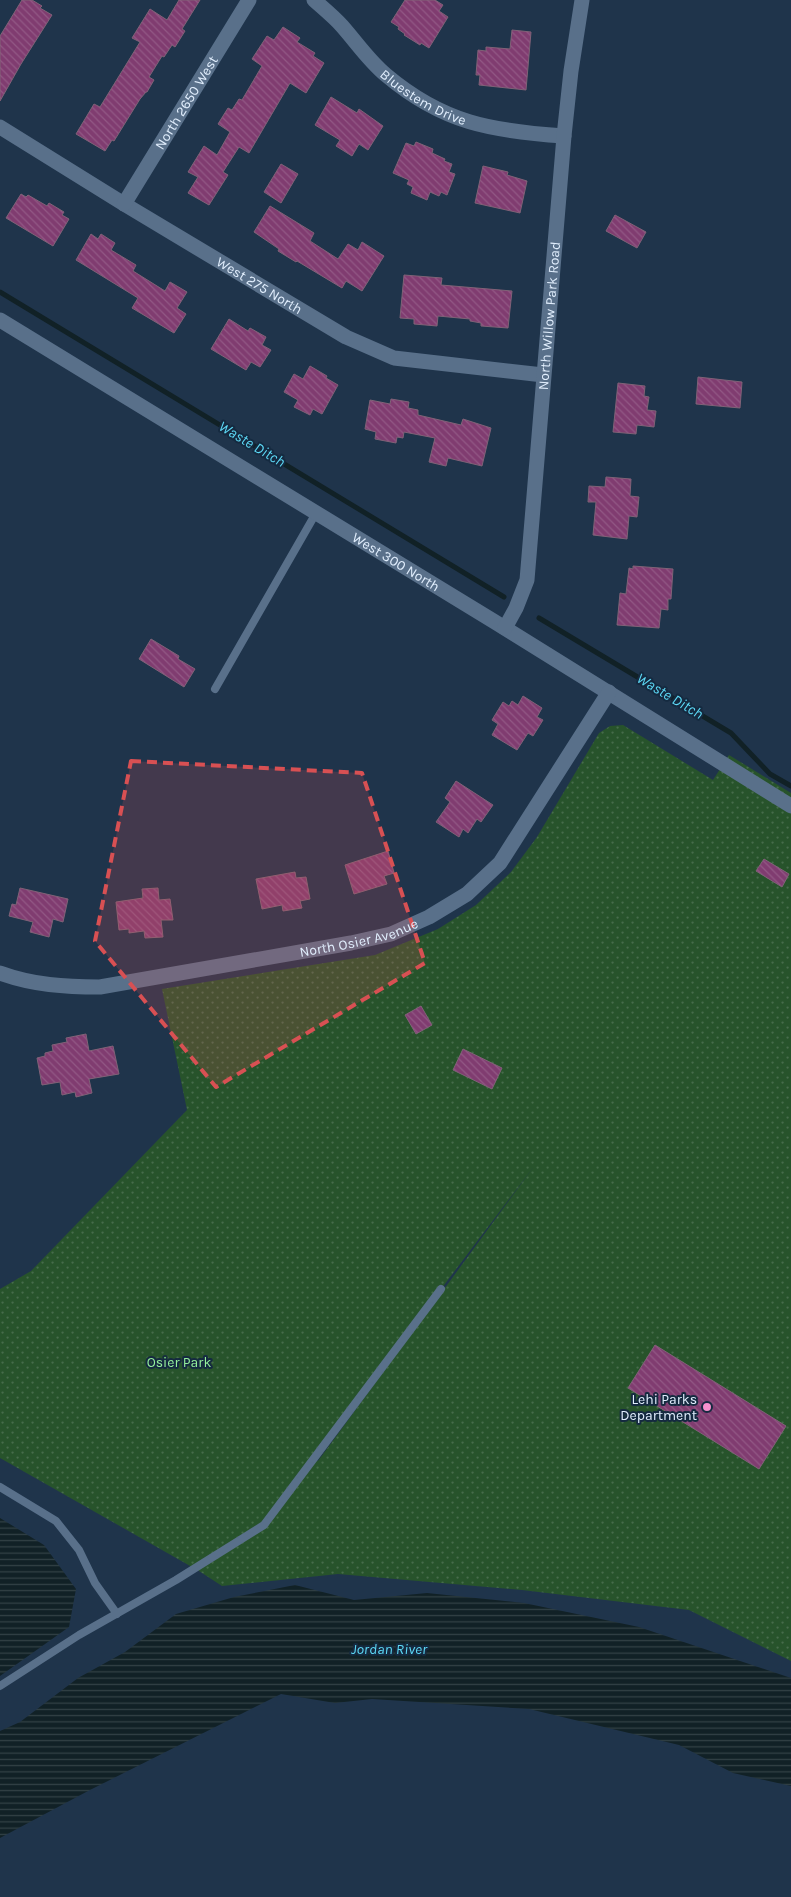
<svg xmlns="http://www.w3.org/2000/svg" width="791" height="1897" font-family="Karla,sans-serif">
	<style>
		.grass { fill: url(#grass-dots); fill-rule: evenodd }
		.water { fill: url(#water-rules) }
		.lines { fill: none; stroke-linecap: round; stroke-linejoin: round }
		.stream { stroke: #112126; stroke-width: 5 }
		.building { fill: url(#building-back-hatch); stroke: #806277 }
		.lane { stroke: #59708a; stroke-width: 8 }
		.street { stroke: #59708a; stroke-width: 15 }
		.marked { fill: #d85053; fill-opacity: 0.2; stroke: #d85053; stroke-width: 4; stroke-dasharray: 10 6; stroke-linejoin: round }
		.poi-dot { fill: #f790cd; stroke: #152a40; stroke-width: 2 }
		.labels { text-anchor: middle; stroke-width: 4; stroke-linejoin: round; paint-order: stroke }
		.street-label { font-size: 14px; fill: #e1eefd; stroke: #152a40 }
		.park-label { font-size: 14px; fill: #95f09b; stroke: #152a40 }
		.poi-label { font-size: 14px; fill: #e1eefd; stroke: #152a40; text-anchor: end }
		.water-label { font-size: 15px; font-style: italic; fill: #5dd9f6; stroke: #152a40 }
	</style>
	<defs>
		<pattern id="grass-dots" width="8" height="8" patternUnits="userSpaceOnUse" patternTransform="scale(1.25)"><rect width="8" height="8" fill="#27532b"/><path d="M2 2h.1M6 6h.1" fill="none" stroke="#466c4b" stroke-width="1.8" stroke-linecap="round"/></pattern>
		<pattern id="water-rules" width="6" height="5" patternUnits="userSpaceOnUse" patternTransform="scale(1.25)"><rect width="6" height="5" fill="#112126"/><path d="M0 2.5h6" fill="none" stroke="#334246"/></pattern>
		<pattern id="building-back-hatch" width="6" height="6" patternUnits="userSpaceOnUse" patternTransform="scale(1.25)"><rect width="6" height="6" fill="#803c70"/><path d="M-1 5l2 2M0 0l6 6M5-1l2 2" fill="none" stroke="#925885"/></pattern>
	</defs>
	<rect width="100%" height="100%" fill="#1f344b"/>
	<path class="grass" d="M623,725l90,55 16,-25 62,38v868l-102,-51 -167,-20 -184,-16 -116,12 -23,-15 -199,-113v-169l31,-18 156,-161 -25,-121 213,-34 63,-26 38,-24 35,-33 26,-35 62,-104 11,-7zM535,1165l-217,296h-1l118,-164z"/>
	<path class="water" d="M0,1518l44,27 32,44 -7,38 -69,49z
		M295,1585l59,15 73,-7 97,10 115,24 152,51v108l-58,-13 -54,-28 -150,-36 -157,-10 -37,4 -54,-9 -193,97 -88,47v-107l20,-9 58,-44 47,-26 51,-38 58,-17z"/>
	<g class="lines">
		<path class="stream" d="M0,292l504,305
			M539,618l192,115 39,41 21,12"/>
	</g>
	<path class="building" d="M22,0h10l10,6 -2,2 12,7 -31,49 -21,37v-65z
		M179,0h21l-18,29 3,2 -10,16 -3,-2 -8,12 -2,-1 -13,21 5,3 -7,12h-1l-6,7 -26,42 -2,-1 -7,11 -29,-17 18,-30 6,3 40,-65 -8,-4 18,-29 17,11z
		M405,0h30l8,5 -4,6 9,6 -19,31 -8,-5 -1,2 -16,-10 1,-1 -7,-5 1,-2 -8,-5z
		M283,27l17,11 -3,4 18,11 -2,3 11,7 -18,30 -16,-10 -41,70 -10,-6 -16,25 5,3 -19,30 -21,-12 10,-16 -10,-5 16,-26 13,9 13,-23 -12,-8 10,-16 4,2 7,-11 3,1 20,-34 -10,-7 15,-23 7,4z
		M512,30l19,2 -5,58 -47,-5 1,-10h-4l2,-25 8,1v-4l24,2z
		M331,97l26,16 2,-4 24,17 -15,24 -9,-6 -7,12 -16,-10 4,-6 -25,-15z
		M416,142l17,7 -1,4 13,6 -1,2 8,3 -3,8 6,2 -8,21 -6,-3 -2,4 -9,-4 -3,8 -16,-7 2,-6 -6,-3 2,-4 -16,-7 13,-30 8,3z
		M281,164l17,10 -17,29 -17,-11z
		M483,166l25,6 -1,3 20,6 -7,32 -45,-10z
		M21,194l5,3 2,-2 19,11 2,-3 15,9 -2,3 7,4 -16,27 -47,-28z
		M270,206l44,27 -4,8 28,18 10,-15 10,6 4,-8 22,14 -22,35 -16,-10 -4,7 -45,-27 -1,1 -18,-11 1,-2 -25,-17z
		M615,215l31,17 -9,16 -31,-17z
		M91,234l7,5 3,-5 14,9 -4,7 25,15 -3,6 32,20 5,-9 17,10 -10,16 9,6 -12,19 -42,-25 6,-10 -62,-38z
		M404,275l38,3 -1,7 71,6 -4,37 -27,-2v-3l-11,-2v-2l-32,-3 -1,10 -23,-2v-5l-14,-1z
		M229,319l19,12 2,-3 16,9 -4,8 9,5 -11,17 -9,-5 -5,8 -35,-21z
		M310,366l17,10 -1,2 12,7 -16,29 -9,-5 -3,6 -16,-8 4,-7 -14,-8 10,-18 9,5z
		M698,377l44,5 -2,26 -44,-4z
		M618,383l27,3 -1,10 5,1 -2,13 9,1 -2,16 -17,-2 -1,9 -23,-2z
		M391,399l18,3 -1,6 10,2v5l43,10 2,-6 28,9 -9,38 -34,-8 -2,8 -17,-4 6,-24 -31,-6 -1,6 -6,-1 -1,6 -21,-4 1,-7 -11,-3 5,-29 20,4z
		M606,477l25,2 -1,17 9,1 -2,20 -8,-1 -2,23 -34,-4 3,-33h-8l1,-16 16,1z
		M633,566l40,3 -2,30h-3v11l-7,-1 -2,19 -42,-3 3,-32 6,1 3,-26 4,1z
		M151,639l28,17 -1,3 17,10 -11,18 -45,-28z
		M523,696l19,12 -5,9 6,3 -10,16 -5,-3 -11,17 -25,-15 6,-11 -6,-4 11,-18 6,4 3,-5 6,4z
		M456,781l37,24 -12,17 -4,-3 -9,14 -5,-4 -4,8 -23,-15 14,-20 -5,-4z
		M388,851l6,22 -10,3 3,8 -33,10 -9,-29z
		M764,859l25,15 -7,13 -26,-16z
		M295,872l1,6 10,-1 4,22 -10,2 2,7 -19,3 -1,-6 -20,4 -6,-30z
		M20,888l48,11 -5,23 -10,-3 -4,18 -19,-5 3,-10 -24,-6 3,-12 4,1z
		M158,888l1,12 11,-1 3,21h-12l2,17 -18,1 -1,-7 -15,2v-4l-10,1 -3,-28 27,-4 -1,-9z
		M421,1006l11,19 -16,9 -11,-19z
		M86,1034l3,17 24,-5 6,28 -30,5 3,14 -16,4 -1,-5 -13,3 -2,-13 -18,3 -5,-27 8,-2v-3l8,-2 -1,-6 15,-3 -1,-4z
		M463,1049l39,19 -10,21 -39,-19z
		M655,1345l131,81 -27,43 -131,-81z"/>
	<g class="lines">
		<path class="lane" d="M215,689l101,-176
			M0,1487l56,34 23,29 16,33 22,31
			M0,1686l79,-51 97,-55 88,-55 177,-236"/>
		<g class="street">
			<path id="s1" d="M314,0c9,8 20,17 28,26 15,17 27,35 44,49 57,48 105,56 178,61"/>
			<path id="s2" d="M0,127l124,77 222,133 48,21 149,17"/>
			<path id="s3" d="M124,204l125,-204"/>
			<path id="s4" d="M0,320l495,302 296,184"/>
			<path id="s5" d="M505,628l11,-20 11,-28 37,-444 7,-65 11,-71"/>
			<path id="s6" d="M0,973c33,12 65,14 100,14l251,-44 40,-9 38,-17 38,-23 33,-31 109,-171"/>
		</g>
	</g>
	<path class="marked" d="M131,761l231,12 63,190 -209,124 -121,-146z"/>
	<circle class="poi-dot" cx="707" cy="1407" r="5"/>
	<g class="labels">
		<g class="street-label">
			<text dy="5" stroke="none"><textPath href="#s1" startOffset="148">Bluestem Drive</textPath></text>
			<text dy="5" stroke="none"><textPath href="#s3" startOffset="119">North 2650 West</textPath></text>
			<text dy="5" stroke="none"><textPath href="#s2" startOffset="304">West 275 North</textPath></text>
			<text dy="5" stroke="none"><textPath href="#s5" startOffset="318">North Willow Park Road</textPath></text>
			<text dy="5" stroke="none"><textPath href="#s4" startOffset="464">West 300 North</textPath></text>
			<text dy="5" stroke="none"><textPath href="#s6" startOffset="365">North Osier Avenue</textPath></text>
		</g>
		<g class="park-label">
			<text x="179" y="1367">Osier Park</text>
		</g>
		<g class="poi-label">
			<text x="697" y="1404">Lehi Parks<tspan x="697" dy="16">Department</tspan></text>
		</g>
		<g class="water-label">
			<text transform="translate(252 444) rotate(31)" y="5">Waste Ditch</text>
			<text transform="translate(670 696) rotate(31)" y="5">Waste Ditch</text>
			<text x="389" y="1654">Jordan River</text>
		</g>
	</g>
</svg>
